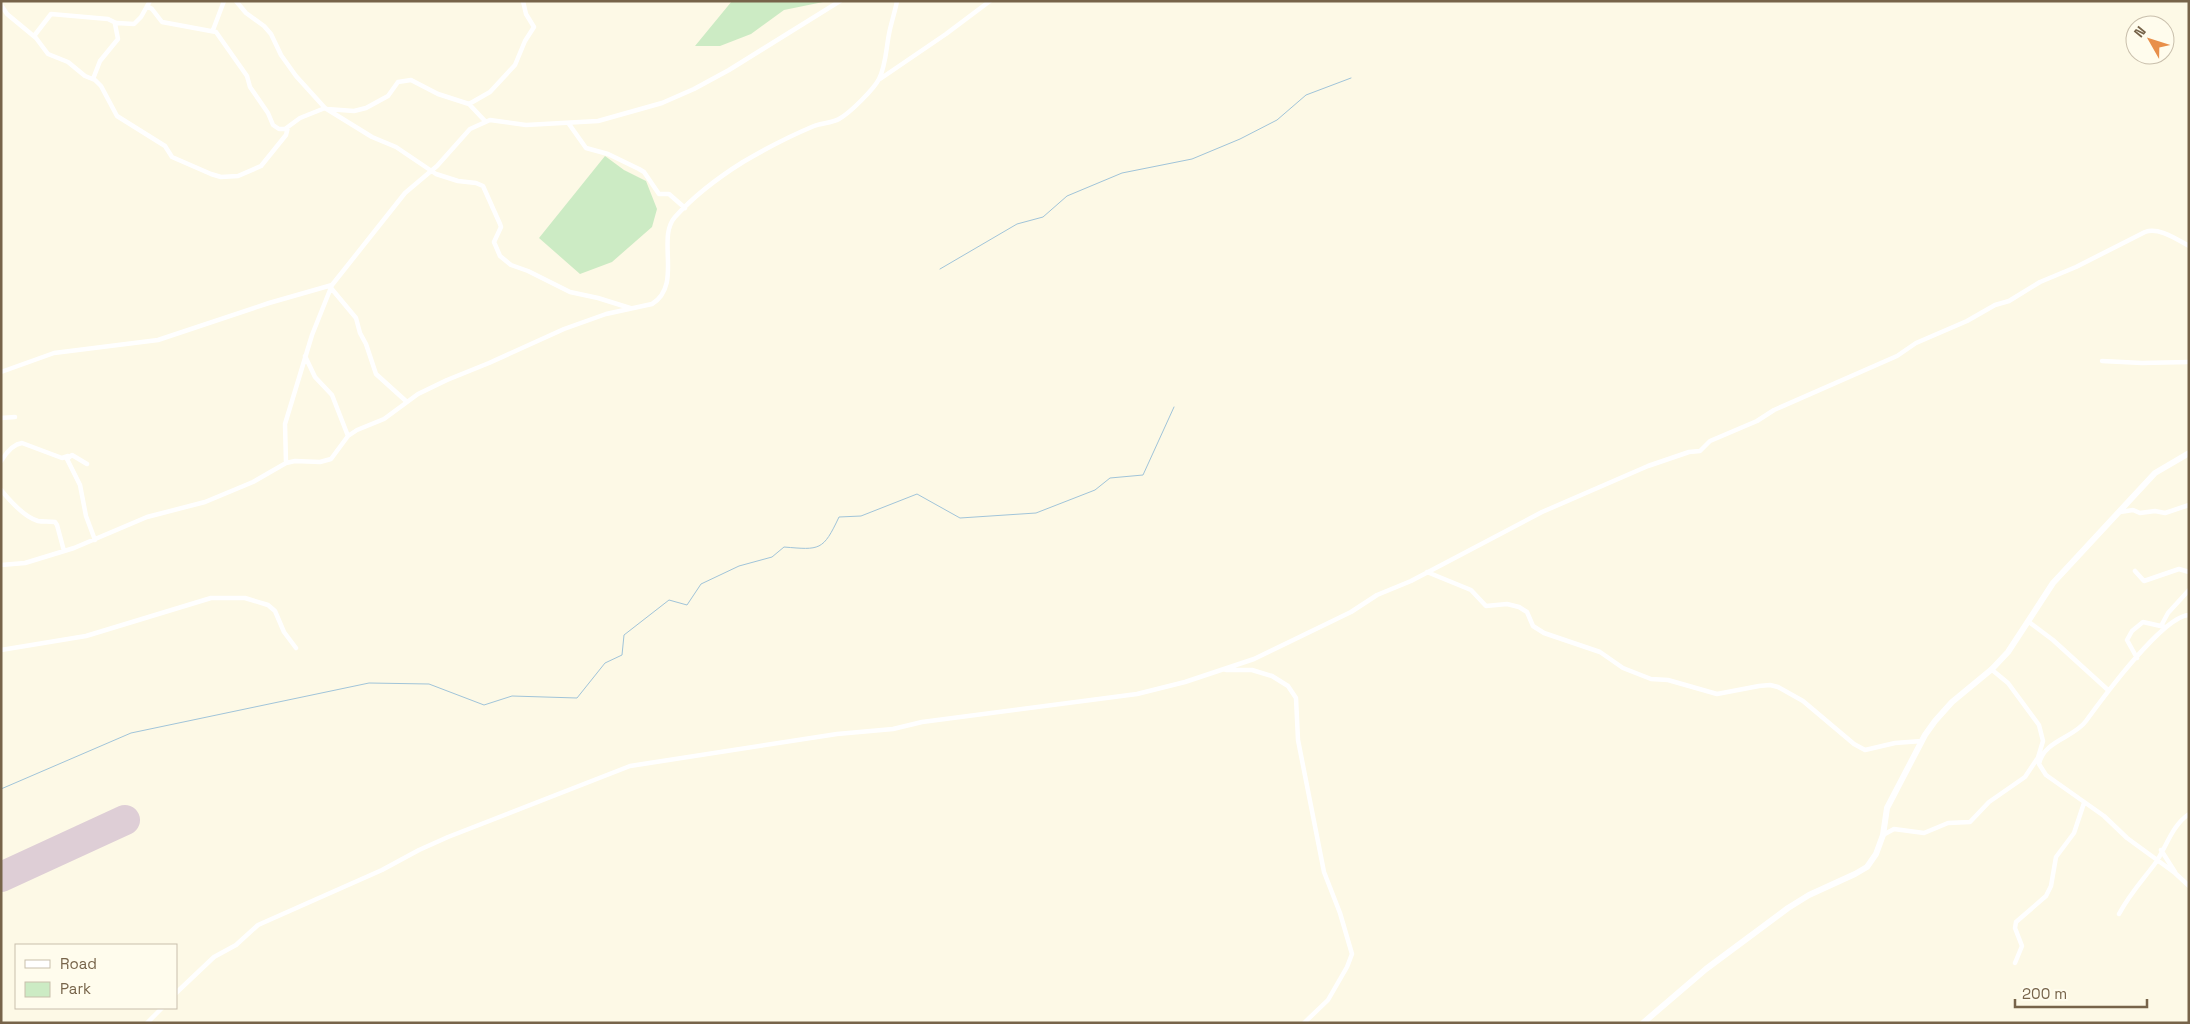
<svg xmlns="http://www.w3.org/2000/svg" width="2190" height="1024" font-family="'Space Grotesk',sans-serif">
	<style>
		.green { fill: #ccebc4 }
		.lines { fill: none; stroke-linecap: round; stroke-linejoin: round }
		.stream { stroke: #a0c4d9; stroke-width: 1 }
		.runway { stroke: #deced6; stroke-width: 30 }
		.street { stroke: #fff; stroke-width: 4.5 }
		.secondary { stroke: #fff; stroke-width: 6 }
	</style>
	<rect width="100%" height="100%" fill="#fdf9e6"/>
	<path class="green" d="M732,1h96l-44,9 -33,24 -31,12h-25z
		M605,156l19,14 22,11 11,28 -5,18 -40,35 -32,12 -41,-36z"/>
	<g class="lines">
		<path class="stream" d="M940,269l77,-45 26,-7 24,-21 55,-23 70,-14 48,-20 37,-19 29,-25 45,-17
			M1,789l130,-56 238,-50 60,1 55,21 28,-9 65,2 28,-35 17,-8 2,-20 45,-35 18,5 14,-21 38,-18 33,-9 12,-10c36,3 39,4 55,-30l22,-1 56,-22 43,24 76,-5 59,-23 15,-12 33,-3 31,-68"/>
		<path class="runway" d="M1,877l124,-57"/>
		<path class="street" d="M236,1l10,12 18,13 7,8 10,21 15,21 29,32 47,29 24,10 40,27 22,7 18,2 7,3 17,38 1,3 -7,15 6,14 11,9 17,6 42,21 28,6 32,10
			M1,5l6,9 29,24 12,16 20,8 17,14 10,4 6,6 16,30 48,30 7,11 39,17 10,3 17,-1 23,-10 25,-31 2,-8
			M147,6l5,3 10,13 54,10 31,44 3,11 18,26 5,12 6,4h6l15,-11 25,-10
			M213,30l11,-29
			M34,36l17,-22 57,5 8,4
			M93,79l7,-18 18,-22 -3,-15 2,-1 17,1 7,-7 9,-16
			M880,79l66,-45 44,-33
			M469,104l21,-12 25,-27 10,-24 9,-14 -8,-13 -3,-13
			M327,109l27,2 12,-3 22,-12 10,-14 13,-2 27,14 31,10 16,17
			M569,124l17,24 22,6 31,15 5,3 15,22h10l16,14
			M331,288l25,30 4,15 6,11 10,30 31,28
			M305,356l10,21 17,18 16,41
			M2102,361l40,2 47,-1
			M1,372l53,-19 104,-13 111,-37 63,-18
			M1,418l14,-1
			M1,461c5,-8 12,-17 21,-18l40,15 6,-2
			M286,463l-1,-39 27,-89 20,-50 73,-92 32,-27 33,-37 20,-9 36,5 72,-4 64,-18 32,-14 35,-19 111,-69
			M87,464l-15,-9 -5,4 13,26 6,31 9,24
			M1,490c9,11 23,27 37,31 5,1 11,0 17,1l2,3 7,26
			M2120,512l13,-2 7,3 15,-2 10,2 24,-8
			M1,565l24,-2 49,-15 73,-31 58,-15 48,-20 33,-19 9,-2 25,1 11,-3 17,-23 9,-6 27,-11 34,-25 29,-14 42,-17 75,-34 42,-15 46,-10c31,-19 4,-66 23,-87 19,-21 44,-40 68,-55 22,-13 47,-26 71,-36 8,-3 18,-3 25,-7 11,-6 35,-30 40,-40 7,-14 7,-30 10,-45 2,-11 6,-22 8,-33
			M2135,571l9,10 35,-12 10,3
			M1427,572l44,18 15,16 21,-2 12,3 8,5 6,14 11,7 56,19 23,16 28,11 17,1 49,14 42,-8 11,-1 8,2 25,14 51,43 11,6 30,-7 27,-2
			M2189,615c-26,1 -87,84 -103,106 -12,17 -42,19 -47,43l7,11 58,41 23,22 48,35 14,13
			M2029,622l24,18 55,50
			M2161,626l7,-13 21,-23
			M1,650l85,-14 125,-38h34l23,7 7,6 9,21 12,16
			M2137,658l-10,-18 5,-9 11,-9 22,5
			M1991,669l17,14 31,42 4,16 -6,20
			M1226,670h26l20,6 16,10 8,12 2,42 26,132 16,41 12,41 -5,13 -19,33 -24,23
			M1883,835l11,-6 30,4 24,-10 22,-1 19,-20 36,-25 12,-18
			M2161,850l14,22
			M2119,914c10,-19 22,-32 35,-49 12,-16 17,-39 35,-51
			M2015,963l7,-17 -7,-18 1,-6 30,-26 5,-10 5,-29 18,-24 10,-30
			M176,993l38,-36 22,-12 22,-20 124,-55 37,-20 29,-13 182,-71 207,-32 56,-5 29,-7 215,-28 48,-12 69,-23 97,-47 26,-17 34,-14 131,-69 106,-46 41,-14 11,-1 10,-10 47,-20 17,-11 123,-54 19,-13 51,-22 28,-16 14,-4 31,-19 36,-15 69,-35c14,-5 31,7 44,14
			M147,1023l15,-15"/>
		<path class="secondary" d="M1643,1023l63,-54 82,-61 21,-13 46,-21 12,-7 9,-13 7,-19 4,-27 38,-73 10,-14 17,-19 40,-33 16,-17 45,-69 102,-110 34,-20"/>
	</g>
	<rect width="2190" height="1024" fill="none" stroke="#77644a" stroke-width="5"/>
	<rect x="15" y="944" width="162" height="65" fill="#fffced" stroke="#c9bfac"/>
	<rect x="25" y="960" width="25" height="8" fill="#ffffff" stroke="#c9bfac"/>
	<text x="60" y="969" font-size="15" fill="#77644a">Road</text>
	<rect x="25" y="982" width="25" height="15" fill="#ccebc4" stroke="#c9bfac"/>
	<text x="60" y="994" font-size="15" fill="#77644a">Park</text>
	<g transform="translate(2150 40) rotate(309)"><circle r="24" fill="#fffced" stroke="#c9bfac"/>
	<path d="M0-4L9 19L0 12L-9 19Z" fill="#e88f4a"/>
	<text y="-8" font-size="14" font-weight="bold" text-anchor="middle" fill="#77644a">N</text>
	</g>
	<path d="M2015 999v8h132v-8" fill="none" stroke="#77644a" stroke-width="2.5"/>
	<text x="2022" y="999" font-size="15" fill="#77644a" stroke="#fffced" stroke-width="4" paint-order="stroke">200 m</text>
</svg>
